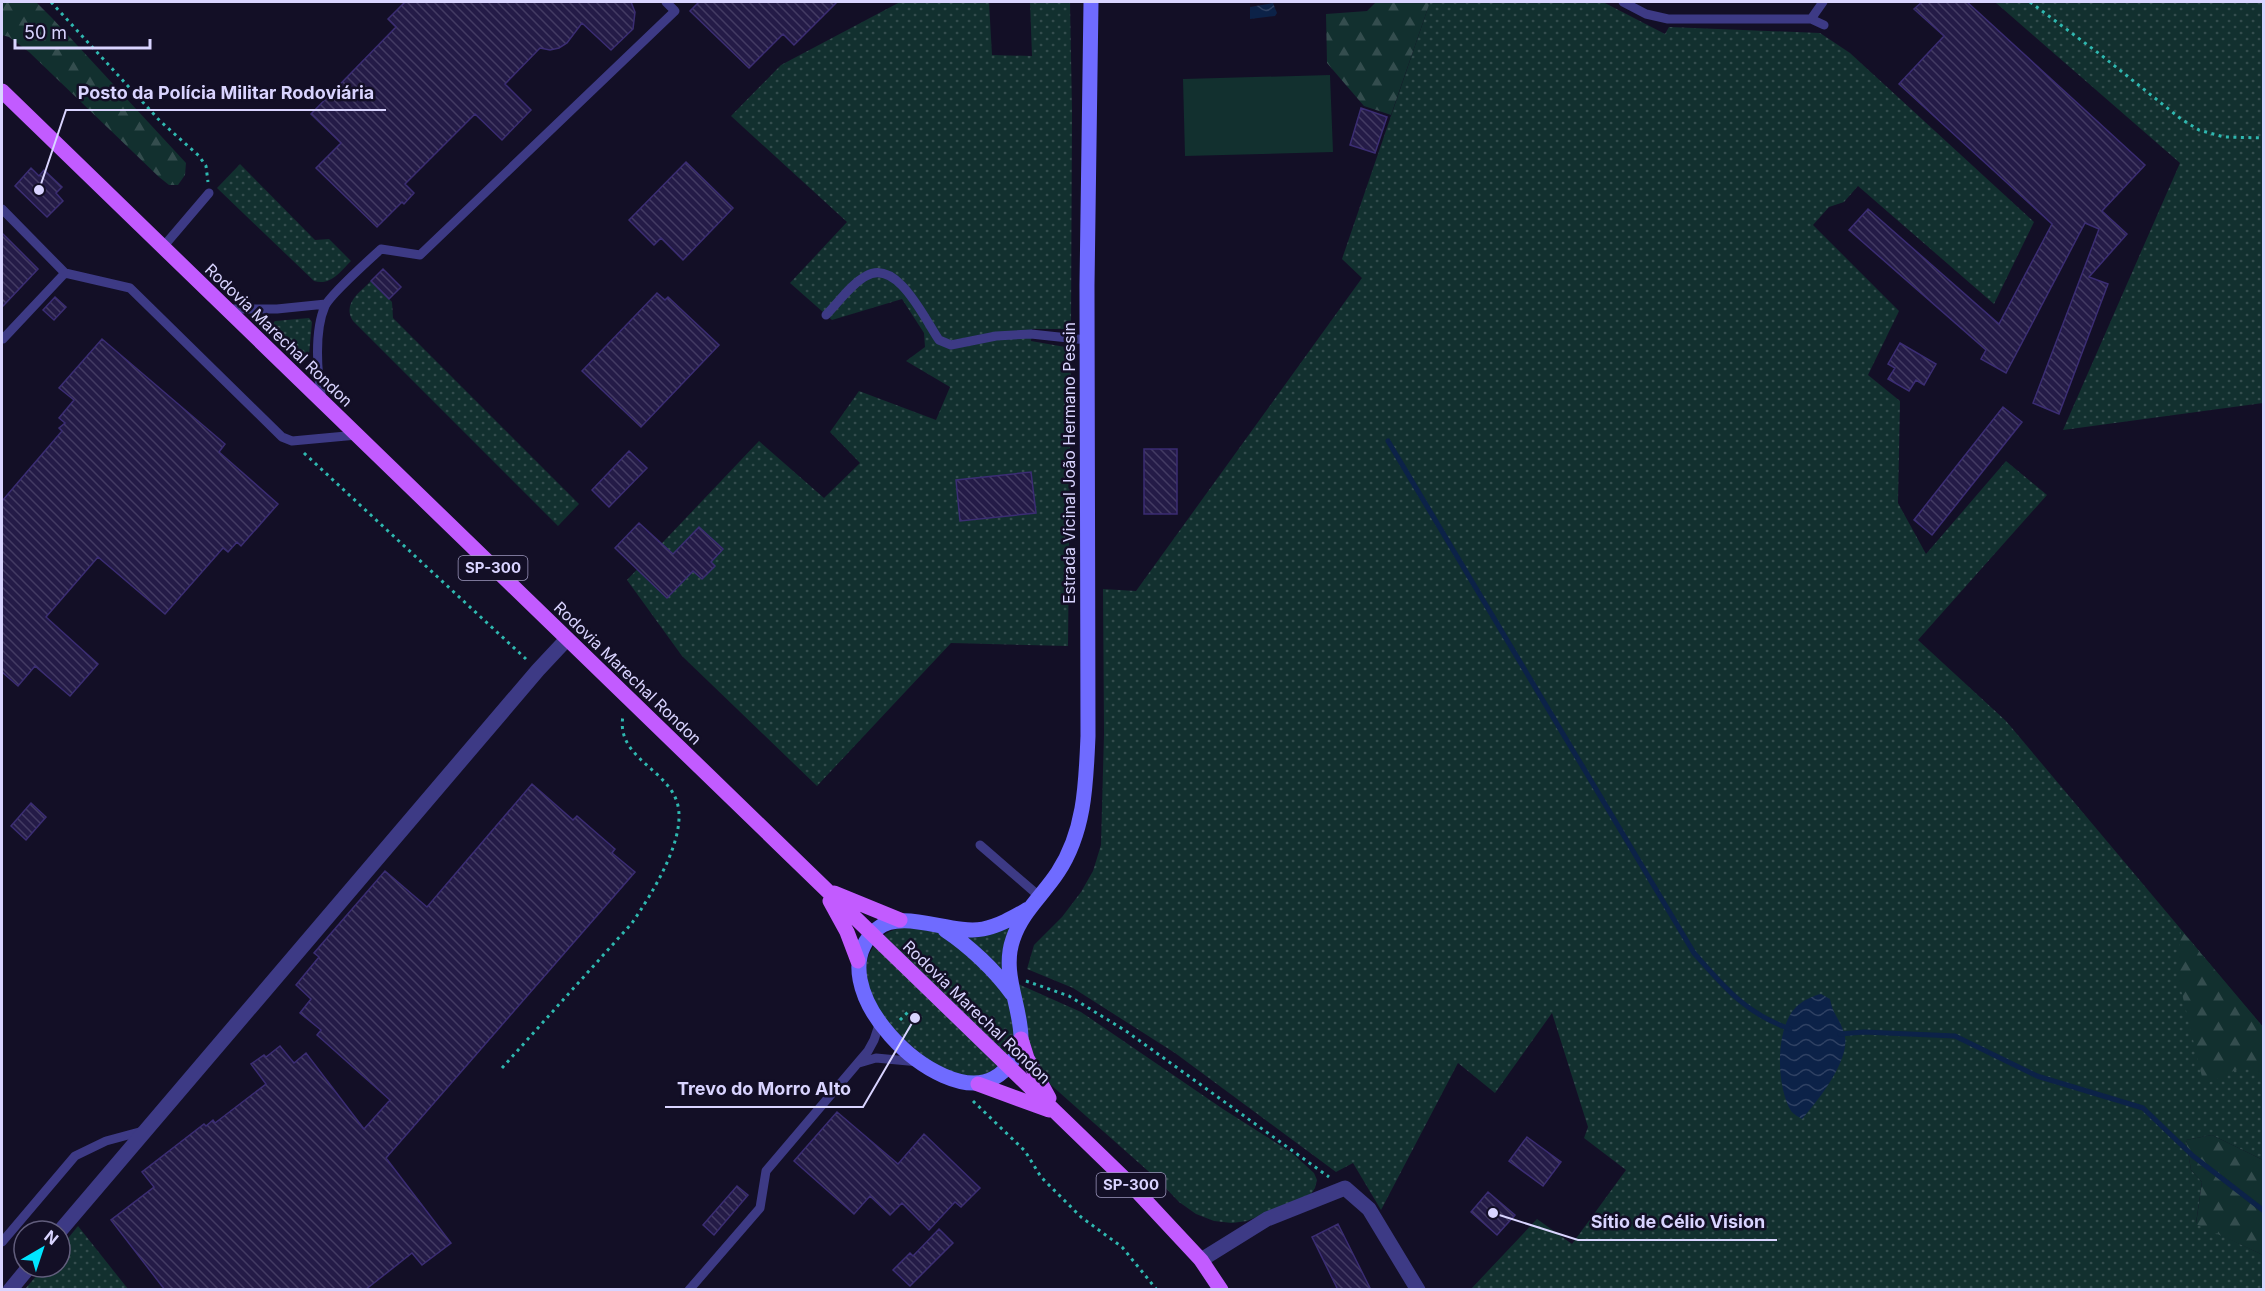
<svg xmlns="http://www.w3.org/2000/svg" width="2265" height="1291" font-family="Inter,sans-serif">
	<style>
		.grass { fill: url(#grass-dots) }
		.forest { fill: url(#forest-firs) }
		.pitch { fill: #12302f }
		.water { fill: url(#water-waves) }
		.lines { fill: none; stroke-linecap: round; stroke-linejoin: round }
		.stream { stroke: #0c2248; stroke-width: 5 }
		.building { fill: url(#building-back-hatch); stroke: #3b2d73; stroke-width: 1.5 }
		.path { stroke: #2fb8b0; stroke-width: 3; stroke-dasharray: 3 4.5; stroke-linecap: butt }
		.service { stroke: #3d3a85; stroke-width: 9 }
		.minor { stroke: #3d3a85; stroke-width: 15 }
		.secondary { stroke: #6f6bff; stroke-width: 15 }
		.primary { stroke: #c25bff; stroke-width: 15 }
		.labels { text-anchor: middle; stroke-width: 5; stroke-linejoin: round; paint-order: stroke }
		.shield { fill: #130f26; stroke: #9e99be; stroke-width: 1.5 }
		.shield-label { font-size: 15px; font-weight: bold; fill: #d9d4ff }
		.street-label { font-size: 16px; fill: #d9d4ff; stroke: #130f26 }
		.leader { fill: none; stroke: #d9d4ff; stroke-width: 2 }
		.callout-dot { fill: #d9d4ff; stroke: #130f26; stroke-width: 2 }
		.callout-label { font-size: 18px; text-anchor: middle; font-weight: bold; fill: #d9d4ff; stroke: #130f26; stroke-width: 5; stroke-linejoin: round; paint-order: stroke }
	</style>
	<defs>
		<pattern id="grass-dots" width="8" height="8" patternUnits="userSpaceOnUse" patternTransform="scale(1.5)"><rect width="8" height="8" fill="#12302f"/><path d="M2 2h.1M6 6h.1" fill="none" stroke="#344d4e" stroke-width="1.8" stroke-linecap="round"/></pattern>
		<pattern id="forest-firs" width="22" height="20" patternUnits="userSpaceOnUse" patternTransform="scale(1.5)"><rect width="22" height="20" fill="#12302f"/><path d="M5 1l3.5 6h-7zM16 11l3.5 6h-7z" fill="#344d4e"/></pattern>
		<pattern id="water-waves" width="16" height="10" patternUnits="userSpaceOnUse" patternTransform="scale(1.5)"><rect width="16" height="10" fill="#0c2248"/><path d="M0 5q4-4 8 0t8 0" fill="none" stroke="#2f4163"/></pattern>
		<pattern id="building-back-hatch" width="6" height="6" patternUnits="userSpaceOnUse" patternTransform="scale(1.5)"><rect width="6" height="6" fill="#241b47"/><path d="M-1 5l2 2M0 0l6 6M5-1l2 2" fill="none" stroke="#433b63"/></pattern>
	</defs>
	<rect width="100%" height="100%" fill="#130f26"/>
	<path class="grass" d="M900,2h89l3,53 40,1 -2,-54h40l2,109 -1,214 -5,4h-34l-1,12 40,7 -3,298 -117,-3 -134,143 -135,-130 -55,-76 132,-139 65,57 36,-35 -30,-31 29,-41 77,29 14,-33 -44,-26 19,-14 -1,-14 -22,-34 -70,21 -42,-37 57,-61 -116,-106 50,-51z
		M1430,2h173l62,32 4,-7 151,6 30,20 184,169 -40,82 -136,-118 -14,16 -15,5 -16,18 86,86 -31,64 32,26 -2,102 28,51 80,-93 41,34 -129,145 88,81 257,306v133l-51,-25 -26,5 5,30 11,12 -6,41 67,32v34h-792l66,-70 35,25 54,-74 -42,-32 4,-11 -36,-114 -57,80 -37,-30 -77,147 -28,-47 -17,9 -161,-119 -102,-65 -46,-19 7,-24 28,-28 19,-25 12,-21 8,-26 3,-111 -1,-145 33,2 226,-313 -20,-19z
		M1995,2h268v401l-200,27 117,-267z
		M240,164l75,76 14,-1 22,22c-11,11 -20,25 -37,20l-97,-93z
		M371,281l21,21 1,16 186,186 -21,22 -205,-205c-11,-17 6,-28 18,-40z
		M309,318l3,4 -3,33 -6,2 -31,-32 3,-4z
		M1014,924l1,113c-3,15 -10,24 -22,33 -35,22 -76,-18 -99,-41 -10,-10 -23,-21 -27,-36 -4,-13 -2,-33 5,-44 8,-14 18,-19 33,-22z
		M1016,983l65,29 142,97 69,44 22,20 3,7 -2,8 -4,6 -64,27 -15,2 -18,-2 -18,-7 -17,-12 -23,-24 -105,-93c-24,-33 -27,-63 -35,-102z
		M78,1226l50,63h-103l19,-22h16v-19z"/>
	<path class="forest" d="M2,2h34l16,16 134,145 -1,12 -7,10h-9l-10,-8 -130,-125 -20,-15 -7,-2z
		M1376,2h54l-39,113 -27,-9 -37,-43 -1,-49 41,-3z
		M2181,930l82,97v54l-17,-16 -42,20 -27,-112z
		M2212,1135l51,25v95l-67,-31 6,-42 -11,-12 -5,-30z"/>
	<path class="pitch" d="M1330,75l3,77 -148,4 -2,-77z"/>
	<path class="water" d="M1273,3l4,10 -2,3 -25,3v-12z
		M1821,994l9,5c3,16 10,20 14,34 9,24 -27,69 -42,86 -3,-2 -9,-5 -11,-8 -15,-25 -16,-83 5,-104 8,-7 16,-11 25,-13z"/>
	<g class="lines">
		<path class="stream" d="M1388,441l306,512c31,35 51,60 96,76
			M1840,1034l24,-2 91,4 82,40 106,32 50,48 71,55"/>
	</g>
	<path class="building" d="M405,2h226l4,10 -2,17 -22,21 -29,-27 -15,20 -8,5 -9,2 -10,-2 -35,36 26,26 -29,30 -27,-26 -70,70 9,9 -10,11 -2,-2 -25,25 -61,-59 25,-25 -30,-29 85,-87 -8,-8z
		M699,2h138l-43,43 -11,-11 -34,34 -59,-57z
		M1922,2h45l178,163 -43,46 25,23 -38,43 19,7 -49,130 -26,-11 66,-174 -14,-6 -79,150 -25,-14 5,-9 -137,-120 19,-21 131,115 53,-100 -153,-140 45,-48 -30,-27z
		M1361,108l26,9 -12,36 -25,-8z
		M686,162l47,46 -50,52 -22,-22 -7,7 -25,-25z
		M31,168l8,8 5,-6 18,17 -6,6 7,8 -16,16 -32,-31z
		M2,233l36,36 -36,38z
		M383,269l18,18 -12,12 -18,-18z
		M657,293l8,7 3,-3 51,48 -78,82 -59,-56z
		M55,297l11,10 -12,13 -11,-10z
		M102,339l123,105 -6,8 59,52 -37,42 -4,-4 -9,10 -5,-4 -58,66 -67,-57 -52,60 52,47 -28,32 -35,-30 -17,20 -16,-14v-171l60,-70 -3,-3 6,-5 -6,-5 15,-18 -15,-12z
		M1900,343l36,21 -12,21 -8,-5 -7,11 -21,-12 7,-11 -7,-4z
		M2003,407l19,15 -90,113 -18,-15z
		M1144,449h33v65h-33z
		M629,451l18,17 -38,39 -17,-17z
		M1031,472l5,41 -76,8 -4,-41z
		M639,523l34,31 26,-27 24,22 -12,13 4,4 -13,13 -9,-8 -26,27 -52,-50z
		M532,784l41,36 4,-4 38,33 -3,4 23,19 -249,286 65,85 -29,22 -10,-12 -47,37h-200l-54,-70 43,-33 -12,-15 62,-48 2,2 7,-6 2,3 51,-39 -15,-20 13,-9 2,2 14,-11 14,17 12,-10 58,76 26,-29 -73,-65 4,-5 -21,-17 11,-14 -15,-14 23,-28 -5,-4 71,-82 42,36z
		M31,803l15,14 -20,23 -15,-14z
		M837,1112l61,52 26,-30 56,54 -19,19 -6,-5 -26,28 -27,-27 -12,12 -20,-19 -16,18 -60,-53z
		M1527,1137l34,25 -18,24 -34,-25z
		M737,1186l11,9 -34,40 -11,-10z
		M1488,1192l27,23 -18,20 -26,-23z
		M1338,1224l33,66h-33l-26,-53z
		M939,1229l14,14 -43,43 -17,-16 17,-17 3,3z"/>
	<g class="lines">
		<path class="path" d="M51,2l109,119 39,35 7,10 2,16
			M2030,2l71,53 80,64 18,11 25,7 40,1
			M304,453l222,206
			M1026,981l43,15 57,35 203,146
			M900,1020l9,-9
			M502,1068l130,-145c19,-28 60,-91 43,-126 -14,-30 -59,-42 -52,-81
			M973,1101l52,50 16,26 40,40 41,30 35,43"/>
		<path class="service" d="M1623,2l23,12 22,5h143l13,6
			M1811,19l12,-17
			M2,209l63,64 65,15 152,149 10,4 65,-6
			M163,247l46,-54
			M227,309h50l49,-5
			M826,315c12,-12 25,-31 40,-39 31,-18 58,42 73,64l12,5 45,-9 35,-2 56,6
			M2,338l1,1 62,-66
			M322,399c-5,-26 -8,-68 3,-93 5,-11 45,-47 56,-57l39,6 255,-244 -9,-9
			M980,845l59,51
			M859,1063l17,-5 43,4
			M2,1242l73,-86 31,-15 37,-10
			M689,1290l71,-82 6,-37 102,-120 6,-11 6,-18"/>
		<path class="minor" d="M60,1231l478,-561 29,-31
			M1201,1260l66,-41 78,-31 24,21 49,81
			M10,1290l19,-23"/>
		<path class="secondary" d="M1028,909c-14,8 -29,17 -45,20 -32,6 -81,-21 -106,0 -65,55 62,180 117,149 13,-7 27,-25 27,-40 0,-32 -20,-65 -8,-99 9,-27 30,-44 45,-67 27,-41 28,-89 30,-136l-1,-451 4,-283
			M945,930c24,16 50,40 67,64"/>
		<path class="primary" d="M2,91l1130,1095 69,74 20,30
			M834,893l66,27
			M830,901l17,31 11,29
			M1021,1039l6,19 22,40
			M978,1084l71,26"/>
	</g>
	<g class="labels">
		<g class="shield">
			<rect x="458.5" y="556" width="69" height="24" rx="4.5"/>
			<rect x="1096.5" y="1173" width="69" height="24" rx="4.5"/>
		</g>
		<g class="shield-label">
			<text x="493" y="573">SP-300</text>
			<text x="1131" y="1190">SP-300</text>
		</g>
		<g class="street-label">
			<text transform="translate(279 335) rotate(44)" y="6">Rodovia Marechal Rondon</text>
			<text transform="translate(1069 463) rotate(-90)" y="6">Estrada Vicinal João Hermano Pessin</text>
			<text transform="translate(628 673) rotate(44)" y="6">Rodovia Marechal Rondon</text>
			<text transform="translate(977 1012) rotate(44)" y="6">Rodovia Marechal Rondon</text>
		</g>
	</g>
	<path class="leader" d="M39 190L66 110H386M915 1018L863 1107H665M1493 1213L1578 1240H1777"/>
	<g class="callout-dot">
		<circle cx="39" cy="190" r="6"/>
		<circle cx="915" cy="1018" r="6"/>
		<circle cx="1493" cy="1213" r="6"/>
	</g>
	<g class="callout-label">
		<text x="226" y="99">Posto da Polícia Militar Rodoviária</text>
		<text x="764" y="1095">Trevo do Morro Alto</text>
		<text x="1678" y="1228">Sítio de Célio Vision</text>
	</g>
	<rect width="2265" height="1291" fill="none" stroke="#d9d4ff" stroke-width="6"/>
	<g transform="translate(42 1249) rotate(39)"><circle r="28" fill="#130f26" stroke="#625e7d" stroke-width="1.5"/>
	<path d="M0-4.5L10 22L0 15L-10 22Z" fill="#00e5ff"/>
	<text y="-9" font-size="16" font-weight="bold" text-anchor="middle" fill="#d9d4ff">N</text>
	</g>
	<path d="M15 39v9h135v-9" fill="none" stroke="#d9d4ff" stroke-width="3"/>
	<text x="24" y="39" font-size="18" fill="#d9d4ff" stroke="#130f26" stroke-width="4.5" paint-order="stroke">50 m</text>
</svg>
